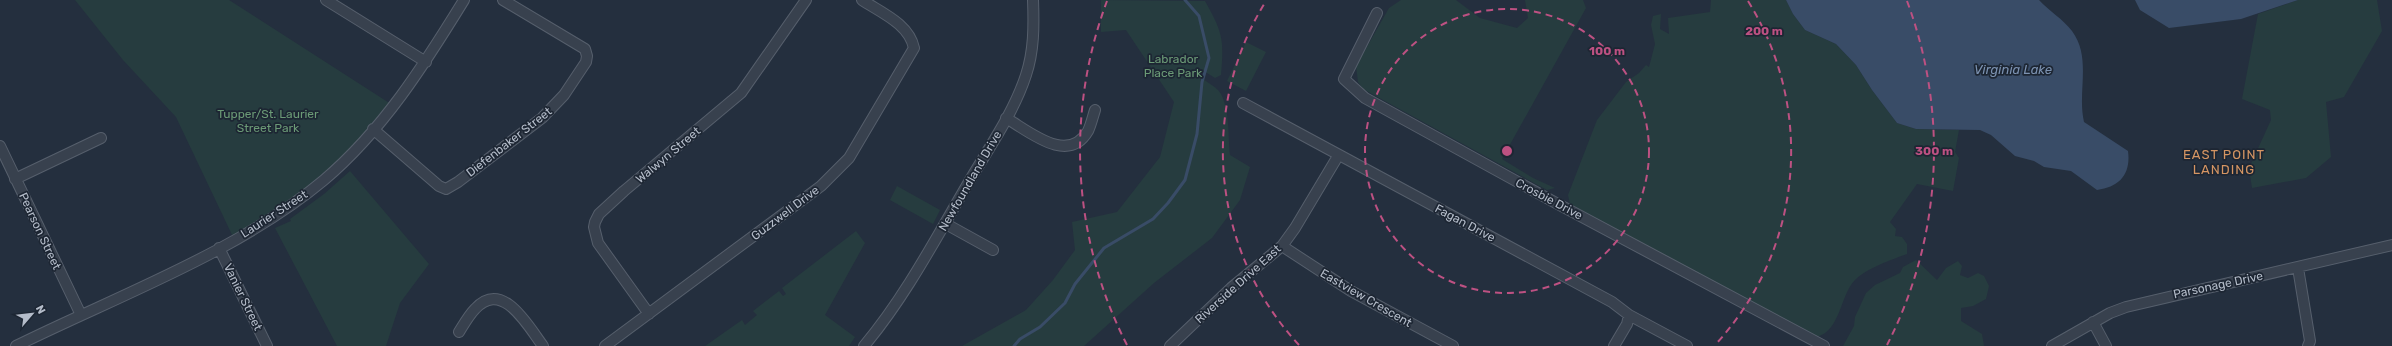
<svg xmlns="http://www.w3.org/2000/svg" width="2392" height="346" font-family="Rubik,sans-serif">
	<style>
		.green { fill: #263c3f }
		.water { fill: #394c67 }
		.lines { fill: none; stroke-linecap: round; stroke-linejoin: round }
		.stream { stroke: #394c67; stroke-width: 3 }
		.minor-casing { stroke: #565f6c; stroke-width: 12 }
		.minor { stroke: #38414e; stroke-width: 10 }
		.ring { fill: none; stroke: #bd5182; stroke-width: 2; stroke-dasharray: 7 5 }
		.labels { text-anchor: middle; stroke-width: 3.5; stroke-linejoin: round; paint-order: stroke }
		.park-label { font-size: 12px; fill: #6b9a76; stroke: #1d2633 }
		.street-label { font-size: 12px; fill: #b4bcc9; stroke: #1d2633 }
		.water-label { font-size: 13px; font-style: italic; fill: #7c92b1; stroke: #1d2633 }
		.neighbourhood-label { font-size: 13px; letter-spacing: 1px; fill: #d59563; stroke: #1d2633 }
		.centre { fill: #bd5182; stroke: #1d2633; stroke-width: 2 }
		.ring-label { font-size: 12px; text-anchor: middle; font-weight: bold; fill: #bd5182; stroke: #1d2633; stroke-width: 3.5; stroke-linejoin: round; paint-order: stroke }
	</style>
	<rect width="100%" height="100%" fill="#242f3e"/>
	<path class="green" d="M75,0h154l165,106 -52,57 -108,76 -58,-122 -53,-57z
		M1101,0l104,1c18,32 19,38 16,74l-6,3 -16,-10 -4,3c6,10 20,13 26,23 9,17 7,43 9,61l20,12 -10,33 -28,38 -58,45 -70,63h-122l64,-36 27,-30 22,-30 -3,-28 45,-10 43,-55 14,-55 -48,-72 -25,2z
		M1401,0h55l24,18 37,10 11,-10 -3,-18h58l3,8 -84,151 31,19 22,10 -8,2 -184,-101 -5,-7 -2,-16 33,-58z
		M1711,0h75l7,14 12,16 31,14 20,21 16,25 25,33 19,6 43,1 -4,22 4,6 -6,33 -36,-7 -27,38 6,7 -1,7 7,1 5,7v10c-14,5 -42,15 -52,26 -15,15 -14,50 -38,57l-247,-133 -2,-9 29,-75 29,-38 13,-9 7,-8 3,2 6,-23 -4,-19 2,-9 8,-2 -1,15 9,5 -1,-16 42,-6z
		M2298,0h79l5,31 -38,66 -18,5 5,55 -25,21 -54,10 -3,-20 22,-48 -1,-10 -28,-11 16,-85z
		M1246,42l20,10 -20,39 -19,-10z
		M350,171l79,93 -29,39 -14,43h-49l-62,-118 16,-7 -1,-2 34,-25z
		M897,186l43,24 -7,14 -43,-24z
		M856,231l9,12 -40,72 30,22 -6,9h-144l37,-26 3,5 12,-10 -4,-4 26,-20 4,5 3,-2 -4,-6z
		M1916,260l21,20 9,-12 12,-7 4,5 -2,9 8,3 10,-5 6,3 5,10 -3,13 -13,7 -12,2v13l21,13 2,12h-141l11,-20 1,-9 11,-24 9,-8 25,-12 3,-6z"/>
	<path class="water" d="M1786,0h253c10,11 24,19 33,31 20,27 5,61 12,91l44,29c3,23 -8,36 -31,39l-26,-19 -27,-4 -10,-6 -19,-5 -24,-21 -11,-5 -64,-1 -19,-6 -25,-33 -16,-25 -20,-21 -31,-14 -12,-16z
		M2135,0h163l-57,19 -72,9 -29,-18z"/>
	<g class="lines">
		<path class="stream" d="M1014,346l6,-7 20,-12 25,-24 10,-19 29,-36 49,-29 15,-16 17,-23 12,-46 5,-52 7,-24 -10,-42 -14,-16"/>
		<g class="minor-casing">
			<path id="minor" d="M326,0l100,62
				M1377,13l-33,66 21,19 191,105 268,143
				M1243,103l369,199 17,13 58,31
				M1006,118c24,14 62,47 82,13 3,-6 5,-15 7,-21
				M373,129l66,57 7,3 12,-7 84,-64 22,-23 22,-33 1,-6 -2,-7 -82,-49
				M0,146l81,169
				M15,179l86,-41
				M946,224l47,26
				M1282,246l69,45 102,55
				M219,248l48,98
				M2298,268l12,73 -2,5
				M649,314l-51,-71 -4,-16 1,-5 4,-8 25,-23 117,-98 65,-93
				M2093,322l13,24
				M459,332c5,-8 10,-17 16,-23 28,-30 53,17 68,37
				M16,346c101,-50 222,-94 308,-166 59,-50 100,-115 140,-180
				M605,346l216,-160 28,-28 65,-110c-5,-24 -32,-35 -52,-48
				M864,346c42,-50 73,-110 106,-166 20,-34 44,-68 56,-105 8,-24 8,-49 7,-75
				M1170,346l61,-58 51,-42 13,-18 43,-72
				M1614,346l13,-22 2,-9
				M2052,346l58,-33 16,-6 266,-62"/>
		</g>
		<use href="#minor" class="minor"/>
	</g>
	<g class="ring">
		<circle cx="1507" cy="151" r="142"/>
		<path d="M1299 345A284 284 0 0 1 1266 1M1748 1A284 284 0 0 1 1715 345"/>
		<path d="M1127 345A427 427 0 0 1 1107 1M1907 1A427 427 0 0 1 1887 345"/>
	</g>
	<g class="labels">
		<g class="park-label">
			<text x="1173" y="63">Labrador<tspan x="1173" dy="14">Place Park</tspan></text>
			<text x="268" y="118">Tupper/St. Laurier<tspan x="268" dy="14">Street Park</tspan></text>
		</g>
		<g class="street-label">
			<text transform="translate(509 142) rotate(-38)" y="4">Diefenbaker Street</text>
			<text transform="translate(668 155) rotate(-40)" y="4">Walwyn Street</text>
			<text transform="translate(970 181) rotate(-60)" y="4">Newfoundland Drive</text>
			<text transform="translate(1549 199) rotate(28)" y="4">Crosbie Drive</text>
			<text transform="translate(785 213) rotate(-37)" y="4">Guzzwell Drive</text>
			<text transform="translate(274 214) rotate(-33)" y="4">Laurier Street</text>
			<text transform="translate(1465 223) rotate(28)" y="4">Fagan Drive</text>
			<text transform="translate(40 231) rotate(65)" y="4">Pearson Street</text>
			<text transform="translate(1238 284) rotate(-42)" y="4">Riverside Drive East</text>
			<text transform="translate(2218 285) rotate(-12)" y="4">Parsonage Drive</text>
			<text transform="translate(243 297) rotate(64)" y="4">Vanier Street</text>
			<text transform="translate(1366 298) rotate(30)" y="4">Eastview Crescent</text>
		</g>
		<g class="water-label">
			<text x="2013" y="74">Virginia Lake</text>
		</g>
		<g class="neighbourhood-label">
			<text x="2224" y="159">EAST POINT<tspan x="2224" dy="15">LANDING</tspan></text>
		</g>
	</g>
	<circle cx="1507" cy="151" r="6" class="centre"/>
	<g class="ring-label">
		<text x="1764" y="35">200 m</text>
		<text x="1607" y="55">100 m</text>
		<text x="1934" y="155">300 m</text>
	</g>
	<g transform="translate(32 314) rotate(62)" stroke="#1d2633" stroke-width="3" paint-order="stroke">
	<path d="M0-3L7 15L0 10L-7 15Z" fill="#b4bcc9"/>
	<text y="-6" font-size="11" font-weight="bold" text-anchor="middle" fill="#b4bcc9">N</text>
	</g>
</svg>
